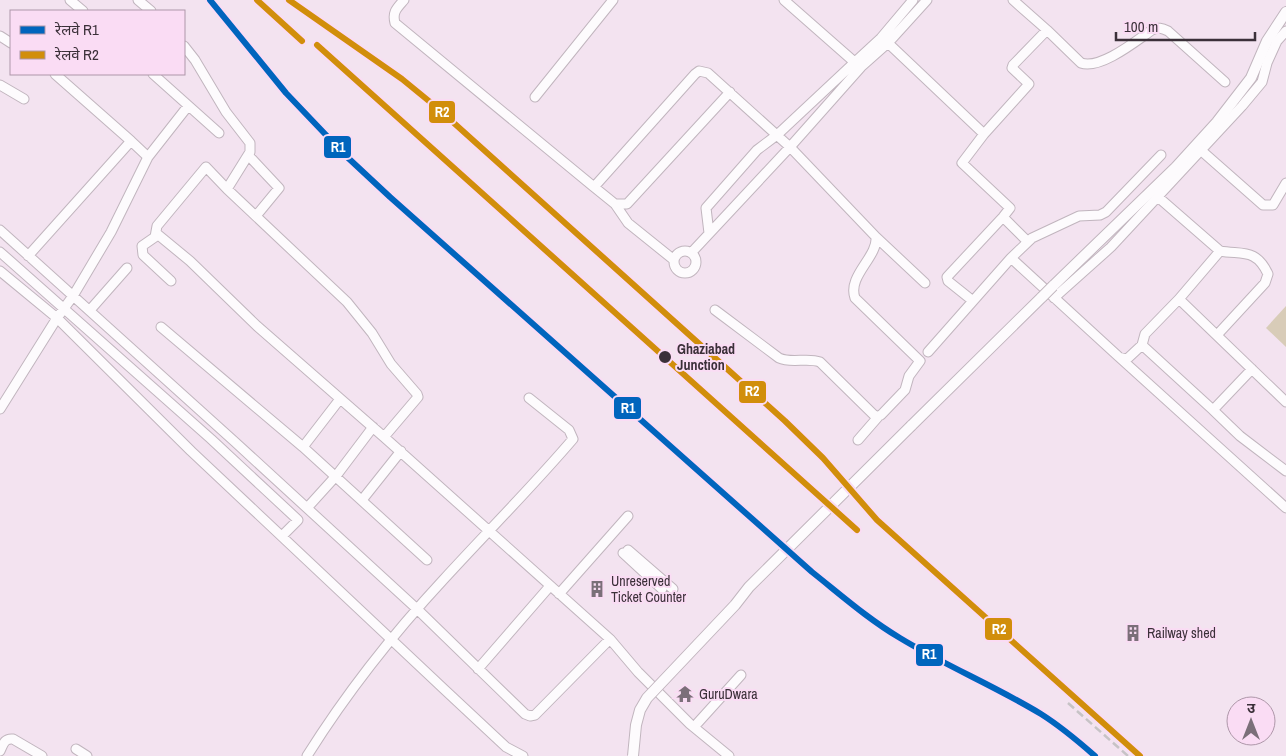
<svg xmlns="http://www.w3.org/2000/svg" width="1286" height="756" font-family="'Archivo Narrow','Noto Sans Devanagari',sans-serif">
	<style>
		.green { fill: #d8ccb8 }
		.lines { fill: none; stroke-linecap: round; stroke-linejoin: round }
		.minor-casing { stroke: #c1b5be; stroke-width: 11 }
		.tertiary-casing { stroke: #c1b5be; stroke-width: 12 }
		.minor { stroke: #fdfbfd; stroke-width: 9 }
		.tertiary { stroke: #fdfbfd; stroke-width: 10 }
		.rail { stroke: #c7c3c6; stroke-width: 2.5; stroke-dasharray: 8 4; stroke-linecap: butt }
		.tertiary-bridge-casing { stroke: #c1b5be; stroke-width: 12; stroke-linecap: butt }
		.tertiary-bridge { stroke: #fdfbfd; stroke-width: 10 }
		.rail-1-casing { stroke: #fadcf4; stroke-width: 10 }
		.rail-2-casing { stroke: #fadcf4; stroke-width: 10 }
		.rail-1 { stroke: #0065bd; stroke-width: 6 }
		.rail-2 { stroke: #d18e0b; stroke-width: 6 }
		.stop-dot { fill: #3b3039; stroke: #fadcf4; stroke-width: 2 }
		.labels { text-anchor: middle; stroke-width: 4; stroke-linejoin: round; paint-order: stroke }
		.stop-label { font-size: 14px; font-weight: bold; fill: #3b3039; stroke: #fadcf4; text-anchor: start }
		.poi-label { font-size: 14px; fill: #3b3039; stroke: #fadcf4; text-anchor: start }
		.line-badge { stroke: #fadcf4; stroke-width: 2 }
		.badge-label { font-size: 14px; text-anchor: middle; font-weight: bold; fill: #fff }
	</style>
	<rect width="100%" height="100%" fill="#f3e3f0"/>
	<path class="green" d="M1286,306v41l-20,-19z"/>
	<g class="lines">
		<g class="minor-casing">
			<path id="minor" d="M70,0l13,11
				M138,0l13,11
				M404,0c-7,8 -12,12 -9,23l199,164 101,-113 4,-3 9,2 82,74 86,90c2,20 -29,39 -21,61l65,63 -11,15 -4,14 -24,25 -5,2 -56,-55c-13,-5 -28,2 -41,-4l-64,-48
				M784,0l75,66
				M1047,30l34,33c19,7 55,-22 71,-33 6,-3 10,-2 16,1l57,51
				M0,36l11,7
				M888,43l96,91 45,-50 -17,-16 1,-3 34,-35 -34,-30
				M184,46l11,14 31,52 24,31v9l-23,37
				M55,74l76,67
				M153,74l66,59
				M0,85l24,14
				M535,97l78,-97
				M984,134l-22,29 48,45 -7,9 -56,60 1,4 25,20 38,-43 21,-20 47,-22 21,-1 6,-3 55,-57
				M1204,153l59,52h10l13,-22
				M248,155l31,33 -23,28
				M594,187l21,17h12l103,-112
				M1158,197l62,54 -41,48 107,103
				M615,204l13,19 46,37
				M1003,217l24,24
				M0,230l235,212 182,167 108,105 5,2 5,-1 75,-76
				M156,233l34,28 67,65 127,111 226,202 28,33 52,52 39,32
				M709,233l-3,-25 51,-58 20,-15 78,-73 26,-24 32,-38
				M876,237l49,46
				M674 262a11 11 0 1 1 22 0a11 11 0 1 1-22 0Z
				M0,252l211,187 87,81 -16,16
				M692,252l98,-105 71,-80 27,-24 39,-43
				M28,256l103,-115 17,16
				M1011,258l108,99 8,2 15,-14 3,-11 34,-35
				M0,271l57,47 134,133 255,240 60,56 17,9
				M171,281l-28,-26 -1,-9 13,-9 2,-11 49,-59 21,22 120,113 25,31 19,31 26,30 1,3 -34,40
				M1054,298l57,-51 131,-141 20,-24 5,-19 10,-22 9,-10
				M90,310l37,-42
				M161,327l142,120 124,113
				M1217,335l48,-52 3,-9c-12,-26 -26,-19 -48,-23
				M1142,345l71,65 39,-41
				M928,352l45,-51
				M1119,357l167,151
				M0,409l57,-91 16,-22 38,-64 37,-75 40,-51
				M1213,410l27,26 46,35
				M858,440l20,-23
				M303,447l37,-48
				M362,500l39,-49
				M307,508l29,-32 37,-49
				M628,550l45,39
				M623,553l39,36
				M559,594l69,-78
				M478,669l72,-83
				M694,727l47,-52
				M76,749l11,7
				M0,751c3,-6 4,-13 13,-12l29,17
				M307,756c40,-64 86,-122 137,-177 43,-47 88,-92 129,-140l-4,-9 -40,-32"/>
		</g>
		<g class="tertiary-casing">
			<path id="tertiary" d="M1053,286l123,-119 41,-45 34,-44 16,-37 19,-29
				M911,426l131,-129"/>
		</g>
		<use href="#minor" class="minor"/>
		<use href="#tertiary" class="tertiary"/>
		<path class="rail" d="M1068,703l60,53"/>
		<g class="tertiary-bridge-casing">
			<path id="tertiary-bridge" d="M1042,297l11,-11
				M633,756l3,-31 4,-15 7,-12 88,-93 14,-18 162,-161"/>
		</g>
		<use href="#tertiary-bridge" class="tertiary-bridge"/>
		<g class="rail-1-casing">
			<path id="rail-1" d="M210,0l76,93 60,63 44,41 422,375c29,23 56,47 88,66 46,28 95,48 141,76 19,12 37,27 54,42"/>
		</g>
		<g class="rail-2-casing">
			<path id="rail-2" d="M257,0l45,41
				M289,0l113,79 33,27 350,315 38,37 54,62 263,236
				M317,45l540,485"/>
		</g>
		<use href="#rail-1" class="rail-1"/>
		<use href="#rail-2" class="rail-2"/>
	</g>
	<defs>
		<g id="building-bare" transform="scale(1.35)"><path d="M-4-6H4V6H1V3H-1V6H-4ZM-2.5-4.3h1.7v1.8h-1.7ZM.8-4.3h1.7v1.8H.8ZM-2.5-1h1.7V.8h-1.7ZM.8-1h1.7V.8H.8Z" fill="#7b6f79" stroke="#fadcf4" stroke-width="2.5" paint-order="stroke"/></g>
		<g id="temple-bare" transform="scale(1.35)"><path d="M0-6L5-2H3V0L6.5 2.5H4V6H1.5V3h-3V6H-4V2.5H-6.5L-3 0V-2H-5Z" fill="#7b6f79" stroke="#fadcf4" stroke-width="2.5" paint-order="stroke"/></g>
	</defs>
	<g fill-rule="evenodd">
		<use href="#building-bare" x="597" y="589"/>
		<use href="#building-bare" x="1133" y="633"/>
		<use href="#temple-bare" x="685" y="694"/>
	</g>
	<circle class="stop-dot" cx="665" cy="357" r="7"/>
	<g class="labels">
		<g class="stop-label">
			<text x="677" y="354">Ghaziabad<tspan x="677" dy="16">Junction</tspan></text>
		</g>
		<g class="poi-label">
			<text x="611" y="586">Unreserved<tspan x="611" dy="16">Ticket Counter</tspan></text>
			<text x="1147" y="638">Railway shed</text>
			<text x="699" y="699">GuruDwara</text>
		</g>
	</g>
	<g class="line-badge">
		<rect x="428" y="100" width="28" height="24" rx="5" fill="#d18e0b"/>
		<rect x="323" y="135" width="29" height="24" rx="5" fill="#0065bd"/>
		<rect x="738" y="380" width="29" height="24" rx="5" fill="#d18e0b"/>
		<rect x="613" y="396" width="29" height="24" rx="5" fill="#0065bd"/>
		<rect x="984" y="617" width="29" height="24" rx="5" fill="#d18e0b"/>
		<rect x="915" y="643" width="29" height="24" rx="5" fill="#0065bd"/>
	</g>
	<g class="badge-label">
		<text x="442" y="117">R2</text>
		<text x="338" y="152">R1</text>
		<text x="752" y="396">R2</text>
		<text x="628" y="413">R1</text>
		<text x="999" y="634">R2</text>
		<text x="929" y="659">R1</text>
	</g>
	<rect x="10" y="10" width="175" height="65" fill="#fadcf4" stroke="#ae97a9"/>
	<rect x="20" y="26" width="25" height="8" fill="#0065bd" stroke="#ae97a9"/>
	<text x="55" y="35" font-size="15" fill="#3b3039">रेलवे R1</text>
	<rect x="20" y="51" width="25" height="8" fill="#d18e0b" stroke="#ae97a9"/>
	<text x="55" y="60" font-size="15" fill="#3b3039">रेलवे R2</text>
	<g transform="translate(1251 721)"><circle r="24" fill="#fadcf4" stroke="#ae97a9"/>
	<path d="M0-4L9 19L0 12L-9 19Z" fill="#7b6f79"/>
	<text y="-8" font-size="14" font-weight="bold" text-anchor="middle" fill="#3b3039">उ</text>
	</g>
	<path d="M1116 32v8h139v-8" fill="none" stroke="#3b3039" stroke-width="2.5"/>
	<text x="1124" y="32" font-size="15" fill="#3b3039" stroke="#fadcf4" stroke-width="4" paint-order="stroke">100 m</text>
</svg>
